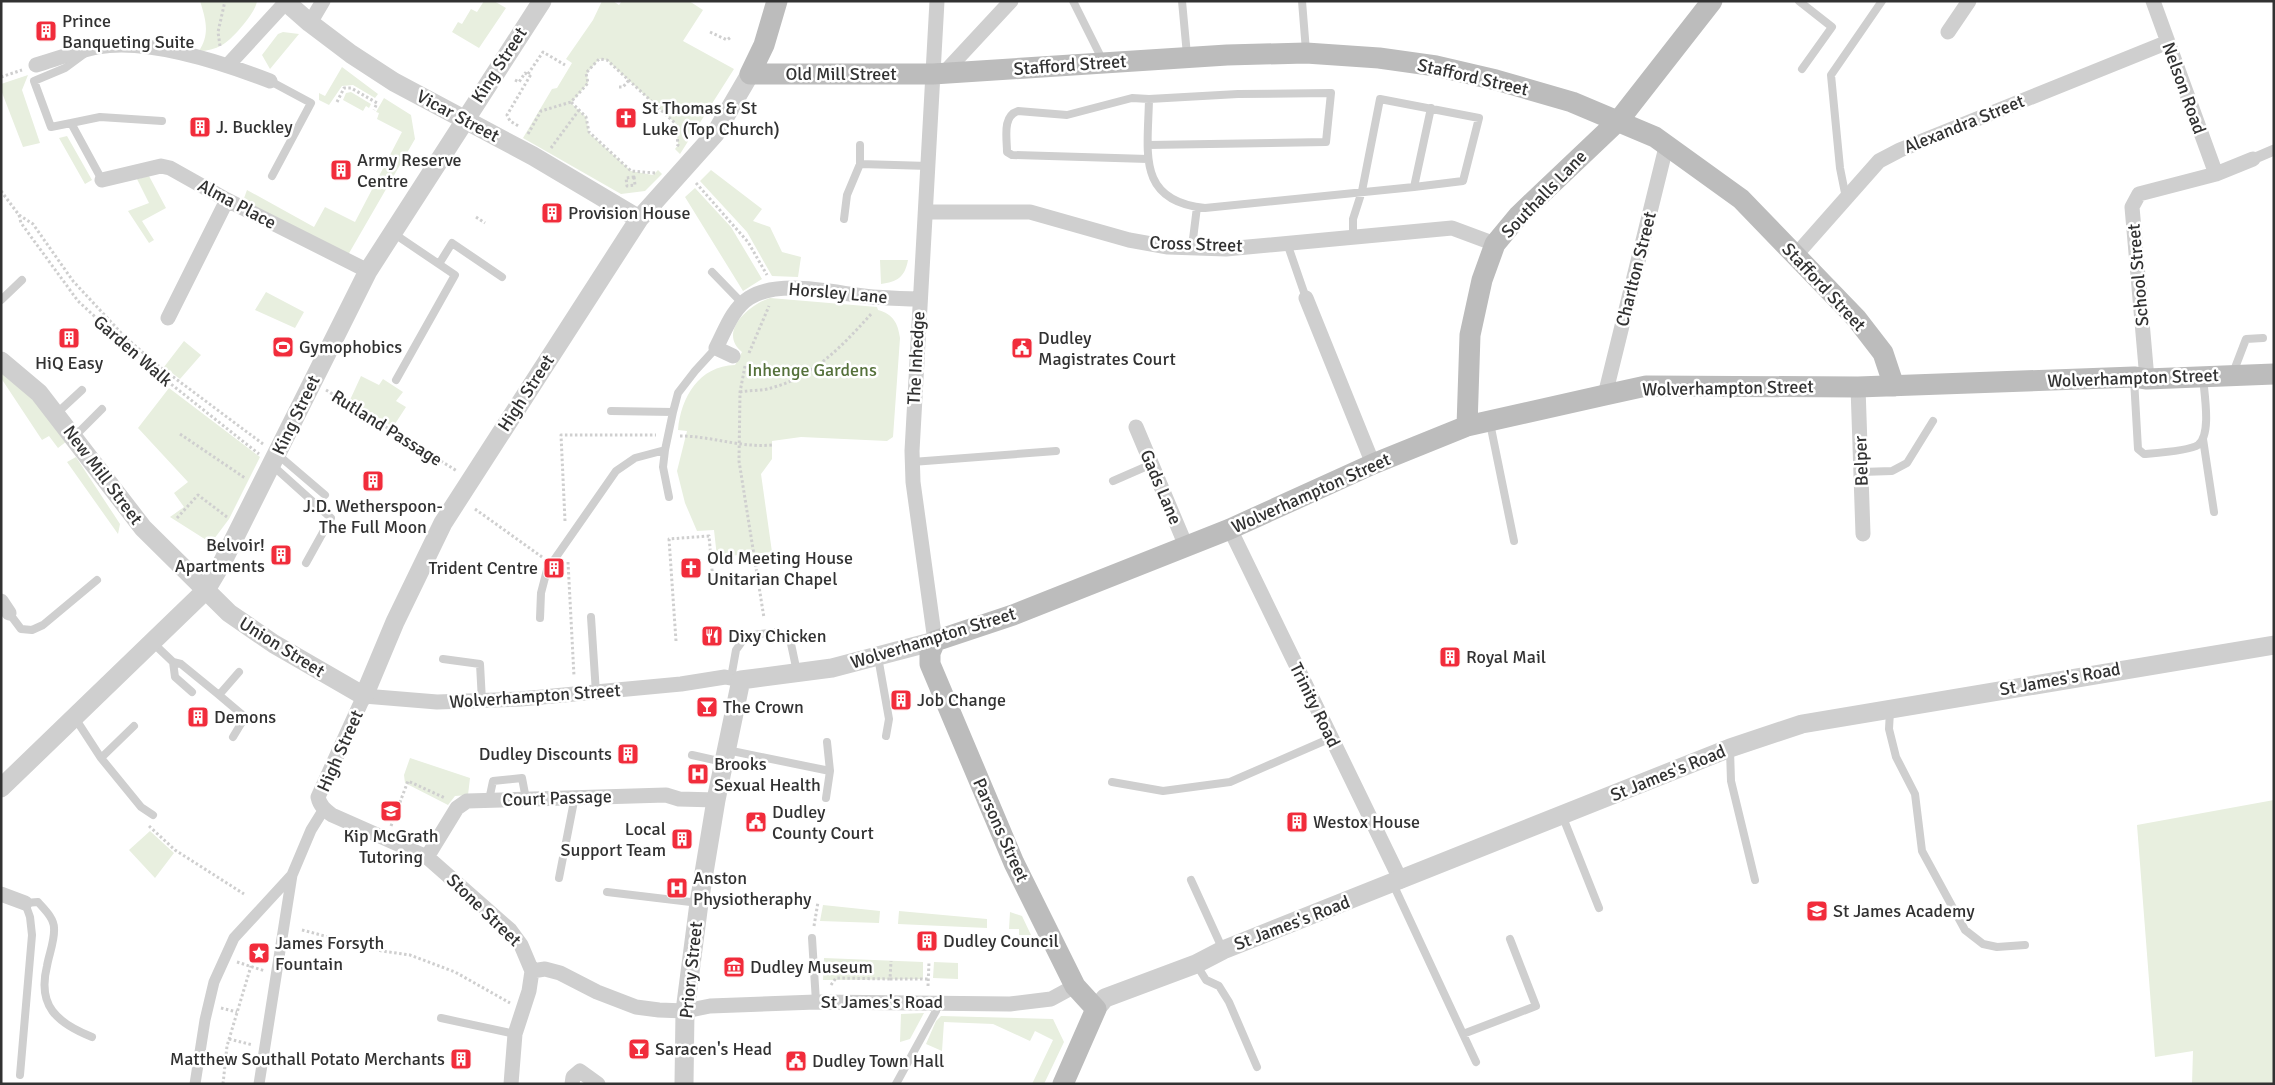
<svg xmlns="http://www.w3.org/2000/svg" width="2275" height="1085" font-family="Signika,sans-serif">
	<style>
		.green { fill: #e8efdf }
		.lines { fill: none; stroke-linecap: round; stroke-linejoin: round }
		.path { stroke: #cfcfcf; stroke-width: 3; stroke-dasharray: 2.5 2.5; stroke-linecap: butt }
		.service { stroke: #cfcfcf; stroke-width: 8 }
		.pedestrian { stroke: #cfcfcf; stroke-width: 11 }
		.minor { stroke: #cfcfcf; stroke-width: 15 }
		.tertiary { stroke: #cfcfcf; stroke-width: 19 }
		.secondary { stroke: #bcbcbc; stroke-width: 21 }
		.labels { text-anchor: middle; stroke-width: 5; stroke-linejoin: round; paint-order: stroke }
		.poi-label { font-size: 18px; fill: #323232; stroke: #fff; text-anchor: start }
		.street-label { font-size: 18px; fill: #323232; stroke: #fff }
		.park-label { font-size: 18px; fill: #55713b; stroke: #fff }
	</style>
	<rect width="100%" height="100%" fill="#fff"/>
	<path class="green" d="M200,1h57c-1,11 -25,39 -35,44 -7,4 -15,6 -23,6 11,-17 7,-31 1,-50z
		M484,1h10l12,7 -27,40 -27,-16 6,-10 4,2 9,-15 6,3z
		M602,1h11l6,4 3,-4h67l14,9 -20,31 51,28 -54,85 -5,-5 3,-4 -2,-21 -69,-64 -8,-1 -12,14 1,10 -17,20 15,14 3,16 42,38 22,4 5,-5 4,4 -17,17 -24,3 -98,-56 29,-49 5,-1 15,-25 -6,-4 27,-39z
		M283,32l16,2 -29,35 -8,-14 16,-21z
		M342,67l36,27 -3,4 -22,-13 -11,1 -13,19 -10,-5v-7l6,3z
		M28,75l-6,15 18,53 -17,4 -22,-57v-6z
		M351,92l20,12 -2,4 -3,-2 -3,5 -20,-11 3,-7z
		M384,98l27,17 4,24 -67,116 -105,-54 4,-11 67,37 11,-20 30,15 47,-90 -25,-13 2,-6 -3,-1z
		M67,136l25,44 -7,4 -26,-46z
		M711,170l51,39 -9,12 17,6 12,25 19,5 -3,20 -26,-1 -25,-44 -47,-51z
		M149,176l17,32 -24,13 12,19 -5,3 -21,-32 21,-8 -12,-24z
		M695,188l36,39 31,52 -19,12 -58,-94z
		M880,260h28c-3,17 -11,22 -27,24z
		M266,292l38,20 -9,16 -40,-18z
		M770,298l107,9 1,3c15,4 20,13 22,28l-7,99 -6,4 -86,-4 -29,4v18l-11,15 11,78 -55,5 -3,-27 -17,1 -12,-28 -8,-32 10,-40 -9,-1c3,-33 21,-64 57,-65l7,-13c-25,-20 8,-48 28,-54z
		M184,341l17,14 -21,24 -16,-12z
		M1,370l30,26 36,45 -9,7 -9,-12 -7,4 -41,-62z
		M361,376l18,9 4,-6 20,13 -7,9 10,6 -13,20 -43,-27z
		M169,388l91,69 -31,62 -18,24 -41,-26 14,-10 -10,-14 14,-11 -50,-54z
		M76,457l44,67 -2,10 -51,-72z
		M410,758l60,20 -2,17 -13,1 -7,9 -43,-22 -1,-8z
		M2274,800v284h-82l1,-33 -38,6 -18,-232z
		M150,831l24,22 -19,25 -26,-28z
		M823,905l57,6 -1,12 -59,-2z
		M899,911l88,8v9l-89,-4z
		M1010,912l12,4 9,19h-12v-6h-10z
		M824,958l99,4v17l-100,1z
		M934,962l24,1v16l-25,-1z
		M924,1013l-14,26 -10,3 1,-28z
		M941,1016l112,3 11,23 -20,42h-12l21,-44 -18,-9 -5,10 -37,-17 -49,-2 -2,29 -16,-7 10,-23z"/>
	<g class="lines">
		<path class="path" d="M710,32l17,8 4,-3
			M220,46l-2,-14 7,-31
			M528,74l15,-22 22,13
			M1,77l21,-7
			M515,80l4,2 6,-9 5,3 -23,39 3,6 10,6
			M619,87h4l6,-7
			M337,102l7,-14h7l26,15 -3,7
			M528,134l13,-23 30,-9
			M551,148l28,-38
			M655,173l-24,-2 -42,-39 -3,-15 -15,-15 17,-19 -2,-10 13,-14 8,1 69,64 2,21 -2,3
			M634,177l1,8 -8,1 -1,-8z
			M696,183l52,59 19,33
			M1,191l18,24 14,9 40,57 51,55 32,28 107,80
			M19,215l2,8 57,78 69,64 112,89
			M476,217l9,6
			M749,353l20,-47
			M745,366l-5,26 -1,69 25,157
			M326,390l131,81
			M740,392c10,-2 22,-1 31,-4 43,-11 73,-44 101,-75
			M180,434l65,44
			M680,436c31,0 61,12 92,9
			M475,509l67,48
			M177,518l21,-23 29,22
			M565,521l-4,-86h95
			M568,562l6,114
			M676,641l-7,-102 40,-3 4,45
			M149,826l26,24 69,44
			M391,826l17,-45 37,17
			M814,926l4,-24
			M302,930l80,21 28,4 45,17 55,31
			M237,962l28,9
			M890,979h39
			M831,985l5,-7 54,1 1,-18
			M928,986l1,-24
			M221,1008l16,4
			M229,1039l24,6
			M211,1062l14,2
			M223,1084l4,-38 24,-80"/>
		<path class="service" d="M1073,1l30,60
			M1182,1l5,54
			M1302,1l4,50
			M1799,1l33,26 -30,42
			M84,54l-19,14 -31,13 17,46 20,-4 31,57
			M270,81l41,22 -39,73
			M71,123l29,-6 62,4
			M1148,145l178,-3 5,-49 -93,1 -89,5c-1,53 -13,102 56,109l209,-21 17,-79
			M1148,159l-136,-4 -5,-3c0,-14 -5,-36 11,-41l49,4 65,-17 17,1
			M860,164l69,2
			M1846,198l-6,-30 -9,-93 51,-74
			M844,219l3,-24 13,-31v-19
			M393,233l62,42 -59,105
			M1353,236v-17l9,-28 18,-92 99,19 -16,63 -49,6
			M1287,243l19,55
			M1192,247l5,-40
			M439,264l13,-21 50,34
			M712,272l31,32
			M1,300l21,-20
			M2233,373l13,-34 17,-1
			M2134,379l4,70 6,5c12,-1 45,-3 54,-9 14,-10 6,-52 5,-68
			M673,412l5,-19 17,-22 21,-23
			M56,414l26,-24
			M1490,423l24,118
			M74,437l28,-28
			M2203,439l11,73
			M665,450l-2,17 6,30
			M277,454l48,41
			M912,462l144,-11
			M272,465l59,53 -25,45
			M1861,472l31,-1 15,-8 26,-42
			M1113,481l39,-17
			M9,613l12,16 11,1 11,-5 54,-45
			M591,617l5,76
			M540,618l1,-25 6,-23 69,-99 19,-13 30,-8 8,-38 -62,-1
			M153,643l20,19
			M878,657l11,62 -3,17
			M443,659l37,5 2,37
			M731,678l5,-28 10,-14 30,-4 14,7 7,33
			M192,692l-17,-15 -2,-15 8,2 38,31
			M1890,711l-1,18 7,28 19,37 7,57 43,79 18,14 14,3 28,-2
			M75,718l26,40
			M134,726l-33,32 40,49 12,8
			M233,737l12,-20 -26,-22 20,-23
			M727,750l103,21
			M1730,750l1,31 24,99
			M692,755l31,7
			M1112,782l51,9 67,-9 101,-44
			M826,798l4,-27 -3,-29
			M489,800l4,-19 29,-3 4,21
			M1562,815l37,93
			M559,878l16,-82
			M1191,880l32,70
			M1393,884l83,178
			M607,892l92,11
			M812,938l4,64
			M1196,964l10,16 13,6 10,16 28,65
			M441,1018l74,16
			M1463,1034l73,-28 -26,-67
			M20,1075l12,-140 -2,-18 -5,-14 13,-1c6,7 16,16 16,26 1,12 -5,26 -7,38 -10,40 10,57 45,71
			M896,1084l40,-73 3,-10"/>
		<path class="pedestrian" d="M2253,159l21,-9
			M195,1084l10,-64 9,-38 20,-44 58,-63
			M259,1084l33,-209 19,-45 13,-21"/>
		<path class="minor" d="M2153,1l63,173
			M310,23l13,-22
			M1948,32l21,-31
			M36,65c20,-6 41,-14 62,-18 50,-9 125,16 172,34
			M228,65l58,-63
			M944,73l67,-72
			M102,180l59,-14 9,2 57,32 141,71
			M927,212h103l99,28 39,7 58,2 226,-21 43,16
			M1795,256l84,-95 21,-11 268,-108
			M1306,298l67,166
			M168,318l59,-118
			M733,356l-17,-8c9,-17 16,-39 33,-50 32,-20 88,-4 124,-1 15,1 31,2 46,2
			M2147,379l-15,-172 7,-13 77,-20 37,-15
			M1858,387l5,147
			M1605,395l62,-252
			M1136,427l50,119
			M1230,529l171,352
			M1,601l8,12
			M935,641l-22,-159 -1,-31 25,-450
			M427,857l30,-49 10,-7 199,-6 13,4 37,1
			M1,894l24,9
			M532,971l13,-2 15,4 37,19 39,15 23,3 26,1 25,-5 106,-4 194,2 41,-5 24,-13
			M511,1084l4,-50 14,-43 3,-20 -11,-26 -11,-15 -83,-73 -95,-42c-7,-5 -12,-9 -14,-18l46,-101 73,6 84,-3 160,-15 44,-7 16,3
			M572,1084l1,-7 7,-6 18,13"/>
		<path class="tertiary" d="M285,1l25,22 41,31 43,28 139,74 106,63
			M1,361l38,32 104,135 86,85 45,31 90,52 31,-74 48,-99 196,-304 76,-85 35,-60
			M1,788l205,-198 16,-27 146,-292 174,-270
			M1096,1009l9,-11 91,-34 27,-14 507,-202 72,-24 472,-79
			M684,1084l1,-73 14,-108 17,-103 25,-120 91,-12 103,-27"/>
		<path class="secondary" d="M777,1l-13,44 -14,29h183l294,-19 79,-2 73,5 57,8 60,14 76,22 83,35 86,62 115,119 27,35 11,33
			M1467,426l3,-91 12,-55 13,-36 24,-29 100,-95 93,-119
			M1063,1084l33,-75 -21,-23 -61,-123 -84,-199v-11l5,-12 78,-26 217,-86 143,-65 94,-38 138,-31 41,-9 212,1 276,-10 13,2 127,-5"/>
	</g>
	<defs>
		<g id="building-square" transform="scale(1.125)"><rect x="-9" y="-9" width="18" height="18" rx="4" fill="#f12c3b" stroke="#fff"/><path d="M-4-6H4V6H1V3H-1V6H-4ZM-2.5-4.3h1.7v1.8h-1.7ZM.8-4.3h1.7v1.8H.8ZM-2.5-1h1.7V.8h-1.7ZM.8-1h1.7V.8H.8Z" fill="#fff"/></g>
		<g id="church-square" transform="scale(1.125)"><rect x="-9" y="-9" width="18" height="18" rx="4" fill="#f12c3b" stroke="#fff"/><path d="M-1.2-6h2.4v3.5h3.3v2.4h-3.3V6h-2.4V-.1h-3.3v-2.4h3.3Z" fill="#fff"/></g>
		<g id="stadium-square" transform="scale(1.125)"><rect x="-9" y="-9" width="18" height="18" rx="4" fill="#f12c3b" stroke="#fff"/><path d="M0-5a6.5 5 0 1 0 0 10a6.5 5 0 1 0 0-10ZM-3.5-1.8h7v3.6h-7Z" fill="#fff"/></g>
		<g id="civic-square" transform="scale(1.125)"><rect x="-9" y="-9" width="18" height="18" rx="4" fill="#f12c3b" stroke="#fff"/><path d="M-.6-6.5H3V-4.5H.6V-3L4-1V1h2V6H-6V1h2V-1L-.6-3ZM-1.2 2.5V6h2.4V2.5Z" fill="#fff"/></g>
		<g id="restaurant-square" transform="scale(1.125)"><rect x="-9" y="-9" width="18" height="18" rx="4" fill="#f12c3b" stroke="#fff"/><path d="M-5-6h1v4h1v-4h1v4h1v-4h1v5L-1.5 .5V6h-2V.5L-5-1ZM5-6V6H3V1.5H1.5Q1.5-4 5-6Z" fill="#fff"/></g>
		<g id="bar-square" transform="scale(1.125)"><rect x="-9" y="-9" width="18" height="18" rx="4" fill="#f12c3b" stroke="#fff"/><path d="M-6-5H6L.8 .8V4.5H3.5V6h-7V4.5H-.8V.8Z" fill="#fff"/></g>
		<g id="hospital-square" transform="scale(1.125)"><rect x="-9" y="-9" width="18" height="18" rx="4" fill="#f12c3b" stroke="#fff"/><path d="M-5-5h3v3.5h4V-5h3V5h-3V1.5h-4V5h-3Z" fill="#fff"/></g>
		<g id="school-square" transform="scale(1.125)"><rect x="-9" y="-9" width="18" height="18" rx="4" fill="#f12c3b" stroke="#fff"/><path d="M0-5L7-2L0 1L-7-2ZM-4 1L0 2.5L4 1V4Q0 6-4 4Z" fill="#fff"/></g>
		<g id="sight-square" transform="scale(1.125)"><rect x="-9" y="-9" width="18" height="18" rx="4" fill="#f12c3b" stroke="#fff"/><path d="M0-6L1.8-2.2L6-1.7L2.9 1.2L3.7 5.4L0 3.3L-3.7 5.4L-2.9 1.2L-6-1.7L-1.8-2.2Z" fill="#fff"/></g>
		<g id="museum-square" transform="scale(1.125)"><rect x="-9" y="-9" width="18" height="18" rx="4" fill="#f12c3b" stroke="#fff"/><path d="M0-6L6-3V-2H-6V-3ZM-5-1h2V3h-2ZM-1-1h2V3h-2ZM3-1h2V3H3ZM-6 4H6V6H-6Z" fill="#fff"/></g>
	</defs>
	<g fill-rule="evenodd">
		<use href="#building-square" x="46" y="31"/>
		<use href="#church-square" x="626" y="118"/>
		<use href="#building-square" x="200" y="127"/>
		<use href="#building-square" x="341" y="170"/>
		<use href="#building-square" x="552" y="213"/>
		<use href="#building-square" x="69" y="338"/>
		<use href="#stadium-square" x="283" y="347"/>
		<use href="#civic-square" x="1022" y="348"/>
		<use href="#building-square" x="373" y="481"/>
		<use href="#building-square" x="281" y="555"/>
		<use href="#building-square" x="554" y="568"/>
		<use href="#church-square" x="691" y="568"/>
		<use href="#restaurant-square" x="712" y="636"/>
		<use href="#building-square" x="1450" y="657"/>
		<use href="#building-square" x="901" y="700"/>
		<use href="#bar-square" x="707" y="707"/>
		<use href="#building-square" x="198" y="717"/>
		<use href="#building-square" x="628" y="754"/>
		<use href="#hospital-square" x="698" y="774"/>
		<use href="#school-square" x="391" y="811"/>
		<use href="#civic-square" x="756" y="822"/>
		<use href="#building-square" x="1297" y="822"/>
		<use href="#building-square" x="682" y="839"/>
		<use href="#hospital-square" x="677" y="888"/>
		<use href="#school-square" x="1817" y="911"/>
		<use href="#building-square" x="927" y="941"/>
		<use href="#sight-square" x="259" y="953"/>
		<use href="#museum-square" x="734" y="967"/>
		<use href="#bar-square" x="639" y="1049"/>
		<use href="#building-square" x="461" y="1059"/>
		<use href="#civic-square" x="796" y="1061"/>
	</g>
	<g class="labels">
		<g class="poi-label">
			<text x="62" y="27">Prince<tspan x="62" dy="21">Banqueting Suite</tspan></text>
			<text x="642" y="114">St Thomas &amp; St<tspan x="642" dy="21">Luke (Top Church)</tspan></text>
			<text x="216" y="133">J. Buckley</text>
			<text x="357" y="166">Army Reserve<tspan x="357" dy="21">Centre</tspan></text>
			<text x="568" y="219">Provision House</text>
			<text x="1038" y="344">Dudley<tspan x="1038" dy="21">Magistrates Court</tspan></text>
			<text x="299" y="353">Gymophobics</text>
			<text x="69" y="369" text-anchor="middle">HiQ Easy</text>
			<text x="373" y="512" text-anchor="middle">J.D. Wetherspoon-<tspan x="373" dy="21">The Full Moon</tspan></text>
			<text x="265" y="551" text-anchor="end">Belvoir!<tspan x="265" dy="21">Apartments</tspan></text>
			<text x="707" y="564">Old Meeting House<tspan x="707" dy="21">Unitarian Chapel</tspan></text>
			<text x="538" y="574" text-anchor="end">Trident Centre</text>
			<text x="728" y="642">Dixy Chicken</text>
			<text x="1466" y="663">Royal Mail</text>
			<text x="917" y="706">Job Change</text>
			<text x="723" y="713">The Crown</text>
			<text x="214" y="723">Demons</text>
			<text x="612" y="760" text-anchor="end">Dudley Discounts</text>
			<text x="714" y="770">Brooks<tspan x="714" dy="21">Sexual Health</tspan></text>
			<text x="772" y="818">Dudley<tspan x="772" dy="21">County Court</tspan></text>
			<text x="1313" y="828">Westox House</text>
			<text x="666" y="835" text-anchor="end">Local<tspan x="666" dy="21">Support Team</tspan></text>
			<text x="391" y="842" text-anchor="middle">Kip McGrath<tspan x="391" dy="21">Tutoring</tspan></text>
			<text x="693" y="884">Anston<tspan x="693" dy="21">Physiotheraphy</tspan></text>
			<text x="1833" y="917">St James Academy</text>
			<text x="943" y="947">Dudley Council</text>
			<text x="275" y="949">James Forsyth<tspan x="275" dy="21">Fountain</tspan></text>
			<text x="750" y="973">Dudley Museum</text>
			<text x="655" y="1055">Saracen's Head</text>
			<text x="445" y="1065" text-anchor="end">Matthew Southall Potato Merchants</text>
			<text x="812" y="1067">Dudley Town Hall</text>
		</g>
		<g class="street-label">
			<text transform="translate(499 65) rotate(-57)" y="6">King Street</text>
			<text transform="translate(1070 65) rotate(-4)" y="6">Stafford Street</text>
			<text x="841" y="80">Old Mill Street</text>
			<text transform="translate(1473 77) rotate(13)" y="6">Stafford Street</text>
			<text transform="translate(2184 88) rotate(70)" y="6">Nelson Road</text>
			<text transform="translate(458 116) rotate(28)" y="6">Vicar Street</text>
			<text transform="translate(1964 124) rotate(-22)" y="6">Alexandra Street</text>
			<text transform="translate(1544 194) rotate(-46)" y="6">Southalls Lane</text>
			<text transform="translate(237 204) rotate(28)" y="6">Alma Place</text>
			<text transform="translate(1196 244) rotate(2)" y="6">Cross Street</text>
			<text transform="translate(1636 269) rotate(-76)" y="6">Charlton Street</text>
			<text transform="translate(2138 275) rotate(-95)" y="6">School Street</text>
			<text transform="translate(1824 287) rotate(47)" y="6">Stafford Street</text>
			<text transform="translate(838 293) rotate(5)" y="6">Horsley Lane</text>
			<text transform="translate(133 351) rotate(41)" y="6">Garden Walk</text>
			<text transform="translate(916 358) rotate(-87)" y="6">The Inhedge</text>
			<text transform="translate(2133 378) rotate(-2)" y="6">Wolverhampton Street</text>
			<text transform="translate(1728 388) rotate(-1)" y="6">Wolverhampton Street</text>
			<text transform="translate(526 393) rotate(-57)" y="6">High Street</text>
			<text transform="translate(296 415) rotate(-64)" y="6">King Street</text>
			<text transform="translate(387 428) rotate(32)" y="6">Rutland Passage</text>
			<text transform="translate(1861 461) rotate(-92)" y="6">Belper</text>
			<text transform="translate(103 475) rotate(53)" y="6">New Mill Street</text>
			<text transform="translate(1161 487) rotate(67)" y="6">Gads Lane</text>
			<text transform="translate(1311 493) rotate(-24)" y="6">Wolverhampton Street</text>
			<text transform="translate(933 638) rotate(-17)" y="6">Wolverhampton Street</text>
			<text transform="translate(282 647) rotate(32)" y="6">Union Street</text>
			<text transform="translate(2060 679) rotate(-10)" y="6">St James's Road</text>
			<text transform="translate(535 696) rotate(-4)" y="6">Wolverhampton Street</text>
			<text transform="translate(1315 705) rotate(64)" y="6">Trinity Road</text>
			<text transform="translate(340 751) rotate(-66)" y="6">High Street</text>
			<text transform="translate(1668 773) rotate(-22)" y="6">St James's Road</text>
			<text transform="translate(557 798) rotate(-2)" y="6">Court Passage</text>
			<text transform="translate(1001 830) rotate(66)" y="6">Parsons Street</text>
			<text transform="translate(484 910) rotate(44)" y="6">Stone Street</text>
			<text transform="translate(1292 923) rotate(-21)" y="6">St James's Road</text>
			<text transform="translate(691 970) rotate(-84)" y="6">Priory Street</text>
			<text x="882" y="1008">St James's Road</text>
		</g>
		<g class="park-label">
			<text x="812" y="376">Inhenge Gardens</text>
		</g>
	</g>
	<rect width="2275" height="1085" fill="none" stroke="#323232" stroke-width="5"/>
</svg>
